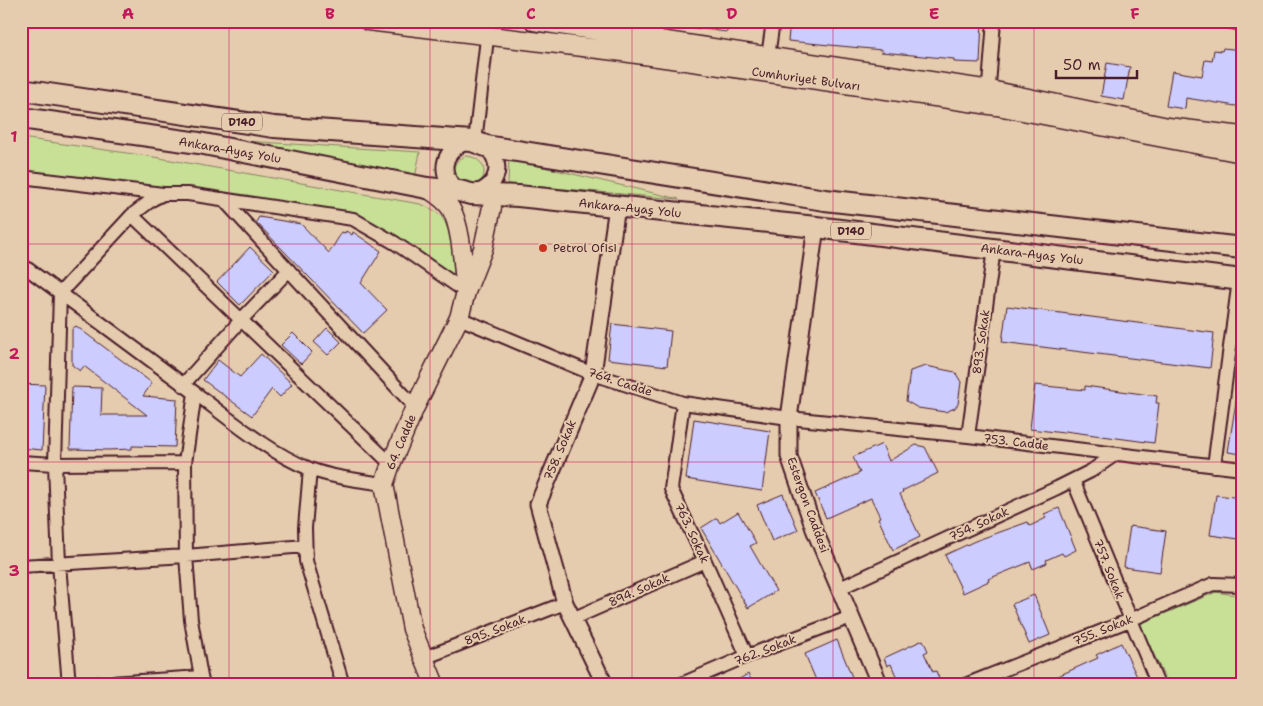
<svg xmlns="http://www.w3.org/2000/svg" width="1263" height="706" font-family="'Shantell Sans',sans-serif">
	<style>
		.green { fill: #c7e096; stroke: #888060 }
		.building { fill: #ccf; stroke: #4a1f2b }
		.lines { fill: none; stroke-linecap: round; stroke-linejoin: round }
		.minor-casing { stroke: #4a1f2b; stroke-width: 16 }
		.tertiary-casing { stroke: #4a1f2b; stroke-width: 19 }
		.secondary-casing { stroke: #4a1f2b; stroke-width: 21 }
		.trunk-casing { stroke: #4a1f2b; stroke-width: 24 }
		.minor { stroke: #e6ccae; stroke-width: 12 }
		.tertiary { stroke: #e6ccae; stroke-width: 15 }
		.secondary { stroke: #e6ccae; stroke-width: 18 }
		.trunk { stroke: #e6ccae; stroke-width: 20 }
		.grid { fill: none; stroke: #c2185b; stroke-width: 1; stroke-opacity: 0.55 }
		.poi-dot { fill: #c8321e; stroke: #e6ccae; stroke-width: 2 }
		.labels { text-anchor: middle; stroke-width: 4; stroke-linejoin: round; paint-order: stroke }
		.shield { fill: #e6ccae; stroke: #795352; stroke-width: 1 }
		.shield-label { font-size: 11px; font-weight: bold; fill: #4a1f2b }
		.street-label { font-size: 12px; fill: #4a1f2b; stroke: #e6ccae }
		.poi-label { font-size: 12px; fill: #4a1f2b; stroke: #e6ccae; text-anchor: start }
		.neatline { fill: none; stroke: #c2185b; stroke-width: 2 }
		.grid-label { font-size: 16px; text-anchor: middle; font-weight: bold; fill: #c2185b }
	</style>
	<rect width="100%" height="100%" fill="#e6ccae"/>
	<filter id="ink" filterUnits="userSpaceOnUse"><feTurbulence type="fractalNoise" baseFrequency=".02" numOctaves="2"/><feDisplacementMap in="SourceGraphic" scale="10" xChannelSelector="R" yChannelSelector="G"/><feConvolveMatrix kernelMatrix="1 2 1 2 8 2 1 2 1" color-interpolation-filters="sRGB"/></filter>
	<g filter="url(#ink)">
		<path class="green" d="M21,138l127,18 272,48c8,3 15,6 21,12 11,12 12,44 13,59l-83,-53 -20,-8 -135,-21 -195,-23z
			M244,141l176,11 -5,26z
			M466,156c17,1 24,17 12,29l-22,-4c-4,-12 -3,-20 10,-25z
			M509,159l170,40 -171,-15z
			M1216,592l26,4v89h-74l-28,-61z"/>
		<path class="building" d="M688,21h40l-1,11 -40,-5z
			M790,21h49l44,5 1,-5h98l-2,42 -26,-1v-3l-73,-7 1,-2 -94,-9z
			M1223,48l19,2v57l-56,-9 -1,11 -19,-3 6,-35 30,5 3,-16 7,1 2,-11 8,1z
			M1107,63l23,4 -6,33 -23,-4z
			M259,217l42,7 28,29 13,-21 3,1 1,-2 6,4 1,-3 28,19 -20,32 26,27 -24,23 -107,-111z
			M250,247l24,23 -34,35 -23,-23z
			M1007,306l207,27 -4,35 -208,-26z
			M612,324l59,7 -4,35 -59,-7z
			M76,326l76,57 -9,13 34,3 -2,48 -43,-1v3l-24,1 -38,-1 2,-62 30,1 -1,27h46l-63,-49 -4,5 -8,-6v-36z
			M327,328l14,14 -13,13 -14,-13z
			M293,333l19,19 -11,12 -20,-19z
			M261,354l31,30 -12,13 -8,-8 -20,27 -49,-36 15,-20 22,17z
			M926,366l29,6 6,10 -3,22 -3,4 -10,4 -27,-4 -12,-7 4,-30z
			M21,384l24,1 -3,65 -21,-2z
			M1035,385l50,5v-4l72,10 -1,7h3l-5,40 -89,-12 -1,2 -34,-4z
			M1237,395l5,1v58l-14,-2z
			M694,419l76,12 -8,60 -76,-12z
			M882,444l7,17 27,-16 9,2 13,26 -36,18 1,1 -3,2 20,43 -27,13 -15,-32 2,-1 -9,-19 -45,20 -11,-25 45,-20 -7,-16z
			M783,494l15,36 -26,11 -15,-36z
			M1216,495l26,3v18l-3,23 -29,-4z
			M1059,508l17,42 -12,6 -2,-3 -16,7 1,3 -14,6 -3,-7 -42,17 1,2 -26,12 -18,-38 30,-14 53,-19 2,4 16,-8 -2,-4z
			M738,512l18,31 -6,3 26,45 -28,17 -47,-80 16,-10 3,5z
			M1130,526l36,5 -6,41 -36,-5z
			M1034,595l16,40 -21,9 -17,-40z
			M837,640l15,37 -17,8h-17l-13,-31z
			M923,640l5,11 -4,2 9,19 3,-1 4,10 -8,4h-32l-9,-21 -4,2 -3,-8z
			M1121,643l20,42h-103l60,-27 -2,-3z
			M748,674l6,11h-25z"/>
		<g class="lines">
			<g class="minor-casing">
				<path id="minor" d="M1226,21l16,3
					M768,57l5,-36
					M988,98l6,-77
					M475,142l14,-121
					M21,177l142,17
					M223,199l192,208
					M132,215l259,249
					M21,264l174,129 -10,70 1,93 -165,10
					M459,318l134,56 90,29 106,15 179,18 274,33
					M183,385l58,-65 48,-50
					M195,393c36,27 73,59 115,76 24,9 49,11 74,15
					M683,403l-12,86 34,72 42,95
					M968,436l26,-187
					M21,462l34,2 130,-1
					M1214,466l25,-186
					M310,469l-5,59 1,33 37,124
					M1073,480l85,205
					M840,588l217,-100 34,-17 25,-17
					M572,619l133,-58
					M424,658l141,-55
					M201,677l-10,-57 -5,-64 119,-10
					M69,685l-10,-121 -4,-100 5,-171 72,-78 21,-16 10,-5h25l165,25 42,24 71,49
					M80,685l121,-8 2,8
					M679,685l68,-29 104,-39
					M965,685l165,-65 83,-36 29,1"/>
			</g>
			<g class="tertiary-casing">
				<path id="tertiary" d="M459,191c-21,-16 -18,-38 6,-49
					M477,193c23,-9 26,-30 9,-47
					M816,227l-27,191v38l25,73 66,156
					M605,685l-40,-82 -27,-99 55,-130 24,-168"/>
			</g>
			<g class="secondary-casing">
				<path id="secondary" d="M368,21l255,31 374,54 245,47
					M534,21l456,69 178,37 74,9
					M427,188c9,6 19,12 24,21 11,19 12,60 15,82
					M435,685l-23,-56 -28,-145 7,-20 24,-57 44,-89 7,-26 17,-43 9,-42"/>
			</g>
			<g class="trunk-casing">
				<path id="trunk" d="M21,90l253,37 198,14 14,5 339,54 417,48
					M21,118l178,25 228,45 32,3 12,3 47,2 298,31 426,53"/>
			</g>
			<use href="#minor" class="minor"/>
			<use href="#tertiary" class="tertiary"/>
			<use href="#secondary" class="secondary"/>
			<use href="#trunk" class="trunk"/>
		</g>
	</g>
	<path class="grid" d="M229,21v664M430,21v664M632,21v664M833,21v664M1034,21v664M21,244h1221M21,462h1221"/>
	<circle class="poi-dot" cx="543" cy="248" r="5"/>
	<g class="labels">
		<g class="shield">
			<rect x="222" y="113.5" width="40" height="17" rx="4"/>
			<rect x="831" y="222.5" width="40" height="17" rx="4"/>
		</g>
		<g class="shield-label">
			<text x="242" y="126">D140</text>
			<text x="851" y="235">D140</text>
		</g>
		<g class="street-label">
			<text transform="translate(806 79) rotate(8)" y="4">Cumhuriyet Bulvarı</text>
			<text transform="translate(230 150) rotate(10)" y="4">Ankara-Ayaş Yolu</text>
			<text transform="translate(630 208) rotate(6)" y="4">Ankara-Ayaş Yolu</text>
			<text transform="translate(1032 254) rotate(7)" y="4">Ankara-Ayaş Yolu</text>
			<text transform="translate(981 342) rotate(-82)" y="4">893. Sokak</text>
			<text transform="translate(620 382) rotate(18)" y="4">764. Cadde</text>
			<text transform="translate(401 442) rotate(-67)" y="4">64. Cadde</text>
			<text transform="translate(1016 442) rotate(7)" y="4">753. Cadde</text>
			<text transform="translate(560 450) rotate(-67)" y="4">758. Sokak</text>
			<text transform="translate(808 505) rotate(70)" y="4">Estergon Caddesi</text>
			<text transform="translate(979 524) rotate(-25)" y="4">754. Sokak</text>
			<text transform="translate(692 533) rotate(65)" y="4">763. Sokak</text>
			<text transform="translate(1109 569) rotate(68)" y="4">757. Sokak</text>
			<text transform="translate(639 590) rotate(-24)" y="4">894. Sokak</text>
			<text transform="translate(495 630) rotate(-21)" y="4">895. Sokak</text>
			<text transform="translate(1103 630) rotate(-22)" y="4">755. Sokak</text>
			<text transform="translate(765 650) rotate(-21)" y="4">762. Sokak</text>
		</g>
		<g class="poi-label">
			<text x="553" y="252">Petrol Ofisi</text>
		</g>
	</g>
	<rect width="1263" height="706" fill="none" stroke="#e6ccae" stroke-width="55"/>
	<path d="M1056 70v8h81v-8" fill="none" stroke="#4a1f2b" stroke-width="2.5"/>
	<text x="1063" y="70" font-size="15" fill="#4a1f2b" stroke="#e6ccae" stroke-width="4" paint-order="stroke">50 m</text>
	<rect x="28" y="28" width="1208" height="650" class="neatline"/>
	<g class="grid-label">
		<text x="128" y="19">A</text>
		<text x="330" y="19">B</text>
		<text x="531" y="19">C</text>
		<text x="732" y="19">D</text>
		<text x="934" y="19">E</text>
		<text x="1135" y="19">F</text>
		<text x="14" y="142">1</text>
		<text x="14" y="359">2</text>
		<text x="14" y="576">3</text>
	</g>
</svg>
